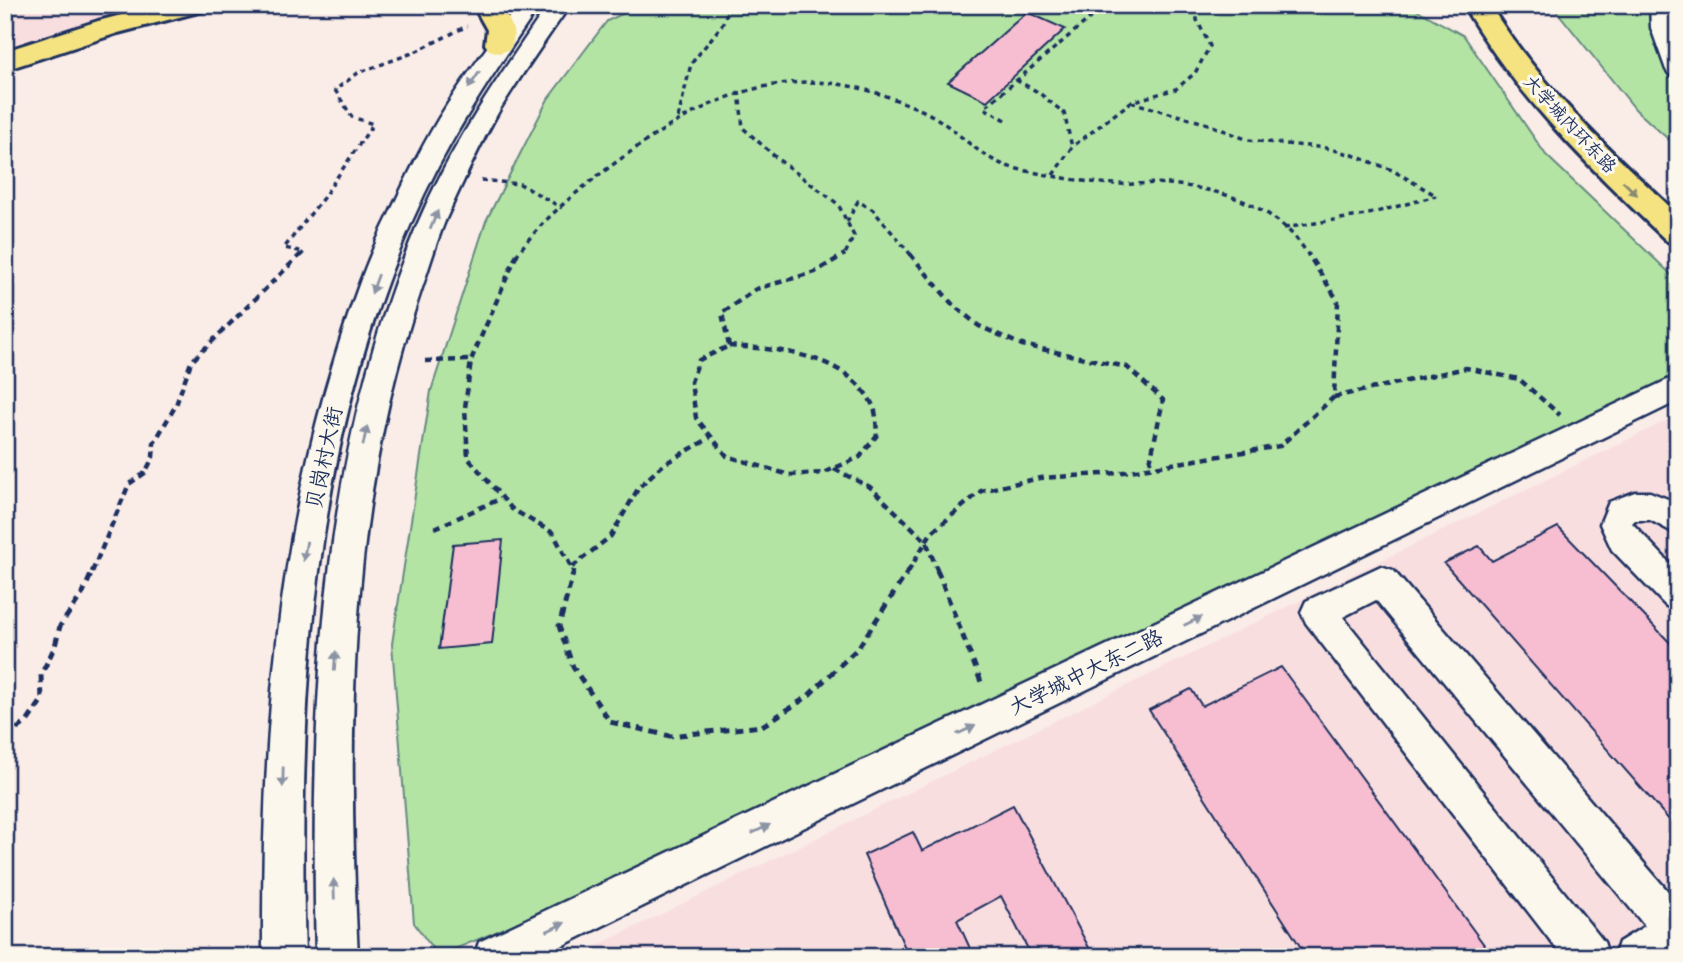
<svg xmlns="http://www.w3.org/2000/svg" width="1683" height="962" font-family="'Comic Neue','LXGW WenKai TC',sans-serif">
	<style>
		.built { fill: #f9dee0 }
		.green { fill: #b3e4a4; stroke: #678a81; stroke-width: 2 }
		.building { fill: #f7bed1; stroke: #1b2f5e; stroke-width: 2 }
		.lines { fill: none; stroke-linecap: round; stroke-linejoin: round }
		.minor-casing { stroke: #1b2f5e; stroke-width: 5 }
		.major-casing { stroke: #1b2f5e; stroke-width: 6 }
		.path-far2 { stroke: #1b2f5e; stroke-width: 3.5; stroke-dasharray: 5 4.5; stroke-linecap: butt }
		.path-far1 { stroke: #1b2f5e; stroke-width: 4.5; stroke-dasharray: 7 5; stroke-linecap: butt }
		.path { stroke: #1b2f5e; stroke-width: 5; stroke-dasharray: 8 6; stroke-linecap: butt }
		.minor { fill: #fbf7ec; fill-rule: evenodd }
		.major { fill: #f5e382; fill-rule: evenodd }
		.oneway { fill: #8b93a5 }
		.oneway2 { fill: #888970 }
		.labels { text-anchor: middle; stroke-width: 6; stroke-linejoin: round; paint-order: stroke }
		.far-street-label { font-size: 18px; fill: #1b2f5e; stroke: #fbf7ec }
		.street-label { font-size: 21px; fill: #1b2f5e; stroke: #fbf7ec }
	</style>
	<rect width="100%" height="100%" fill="#faece7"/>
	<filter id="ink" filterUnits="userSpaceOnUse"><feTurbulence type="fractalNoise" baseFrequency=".0143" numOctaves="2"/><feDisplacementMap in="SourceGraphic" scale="14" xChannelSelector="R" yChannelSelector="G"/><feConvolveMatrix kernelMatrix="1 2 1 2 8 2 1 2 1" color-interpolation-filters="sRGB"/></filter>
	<g filter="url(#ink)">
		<path class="built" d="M5,5h141l-141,42z
			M1678,415v542h-1104z"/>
		<path class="green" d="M641,5h767l56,31 82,119 132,126v98l-1026,488 -214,89 -24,-33 -22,-279 39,-253 55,-170 62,-122 59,-78z
			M1552,5h126v143l-42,-38z"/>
		<path class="building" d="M1027,12l38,17 -78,72 -39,-19z
			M1558,527l120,124v179l-234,-267 35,-17 13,15z
			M503,540l-11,104 -53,5 14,-105z
			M1281,667l212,290h-186l-158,-247 42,-21 11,17z
			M1013,805l81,152h-62l-31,-61 -44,24 17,37h-65l-45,-102 49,-23 9,19z"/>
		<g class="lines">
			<g class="minor-casing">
				<path id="minor" d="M518,5h22c-48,70 -93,136 -127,214 -103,231 -115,489 -108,738h-42c-1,-195 9,-377 62,-566 17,-59 36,-120 63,-174 18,-38 37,-78 59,-112 22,-34 47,-67 71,-100z
					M548,5h22c-24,35 -49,70 -71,106 -20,35 -37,73 -54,110 -9,22 -16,47 -24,70 -74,214 -74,442 -63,666h-42c-6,-250 3,-500 102,-734 33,-78 82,-148 130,-218z
					M1650,5h22l1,23 5,12v37l-8,-2 -4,-5 -15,-42z
					M1678,375v26l-1139,556h-65l5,-15z
					M1635,492h15l28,11v32l-28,-15h-15l-3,3 46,49v38l-12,-4 -54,-56 -12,-26 9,-22z
					M1381,566l12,4 285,333v51l-7,3h-57l5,-15 26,-16 -269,-326 -33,17 261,325 5,15h-46l-257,-334 -5,-11 5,-11z"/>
			</g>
			<g class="major-casing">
				<path id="major" d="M160,5h46l-4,6 -84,22 -113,37v-19l93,-30z
					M473,5h27c9,15 20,28 9,45l-10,3 -10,-3 -4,-6 2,-14z
					M1463,5h27c50,81 118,145 188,209v31l-11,-4c-77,-73 -150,-144 -204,-236z"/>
			</g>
			<path class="path-far2" d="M1016,80l22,12 26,21 8,34
				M739,91l4,37 36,32 59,44 16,32 -10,20
				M1131,102l77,22 40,16 78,8 27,7 39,15 45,26
				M678,118l13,-54 31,-39 8,-20
				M1006,120l-22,-12 112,-95
				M1053,175l19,-28 59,-45 45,-13 19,-16 15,-27 -13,-26v-14
				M481,180l39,4 42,24
				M847,222l11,-21 15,9 39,46
				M1284,228l81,-13 71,-19
				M300,256l4,-4 -20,-4 39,-50 50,-74 -21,-7 -17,-27 23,-17 57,-21 52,-26
				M516,256c25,-36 60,-64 95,-90 90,-67 176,-111 288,-65 14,5 31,12 43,21 27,19 45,42 80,48 30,6 64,13 95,14 17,1 35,-2 52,0 57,6 109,22 140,72"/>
			<path class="path-far1" d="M517,254l-46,106 -6,48 3,50 44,51 41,24 21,39
				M910,254l43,51 26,21 43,19 105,22 36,33 -14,67
				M729,346c50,3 121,8 145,62 3,8 2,18 3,27l-17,22 -37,16 -34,2 -62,-19 -31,-38 -5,-36 8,-22z
				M729,346l-7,-33 34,-24 59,-17 30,-18
				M425,361l46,-1
				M1334,397l132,-29 53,11 41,36
				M834,469l36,18 56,54 12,31
				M435,528l67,-30
				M572,567l39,-31 28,-49 25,-23 46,-26
				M92,572l37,-88 16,-11 8,-16 1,-14 22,-38 15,-43 110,-108
				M908,572l23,-39 50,-42 59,-13 78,-5 162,-27 54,-49 4,-96 -30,-47"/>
			<path class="path" d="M574,570l-15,56 14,41 37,55 60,14 92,-10 45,-29 51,-49 51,-78
				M937,570l46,117
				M5,737l22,-15 15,-22 -1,-25 14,-29 5,-20 23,-33 10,-23"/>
			<use href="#minor" class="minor"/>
			<use href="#major" class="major"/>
		</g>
		<defs><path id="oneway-solid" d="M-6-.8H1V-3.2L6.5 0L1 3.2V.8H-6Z" transform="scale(1.75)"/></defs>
		<g class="oneway">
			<use href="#oneway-solid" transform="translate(474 80) rotate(124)"/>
			<use href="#oneway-solid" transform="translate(434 220) rotate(-68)"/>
			<use href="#oneway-solid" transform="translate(375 284) rotate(110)"/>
			<use href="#oneway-solid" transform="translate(365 436) rotate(-78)"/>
			<use href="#oneway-solid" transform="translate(305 551) rotate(100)"/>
			<use href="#oneway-solid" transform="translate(1193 621) rotate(-26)"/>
			<use href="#oneway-solid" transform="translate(335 661) rotate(-86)"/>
			<use href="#oneway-solid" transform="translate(966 730) rotate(-26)"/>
			<use href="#oneway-solid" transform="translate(283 777) rotate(91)"/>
			<use href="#oneway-solid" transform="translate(761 829) rotate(-26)"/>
			<use href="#oneway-solid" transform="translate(334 889) rotate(-92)"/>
			<use href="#oneway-solid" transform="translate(556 927) rotate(-26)"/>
		</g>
		<use class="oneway2" href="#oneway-solid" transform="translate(1630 188) rotate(44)"/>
	</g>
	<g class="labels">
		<g class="far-street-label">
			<text transform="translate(1570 124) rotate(47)" y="6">大学城内环东路</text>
		</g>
		<g class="street-label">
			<text transform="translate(324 458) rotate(-78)" y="7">贝岗村大街</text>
			<text transform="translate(1086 672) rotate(-26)" y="7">大学城中大东二路</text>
		</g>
	</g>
	<rect width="1683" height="962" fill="none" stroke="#fbf7ec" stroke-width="28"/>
	<rect x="14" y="14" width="1655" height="934" fill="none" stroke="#1b2f5e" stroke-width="2.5" filter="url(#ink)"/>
</svg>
